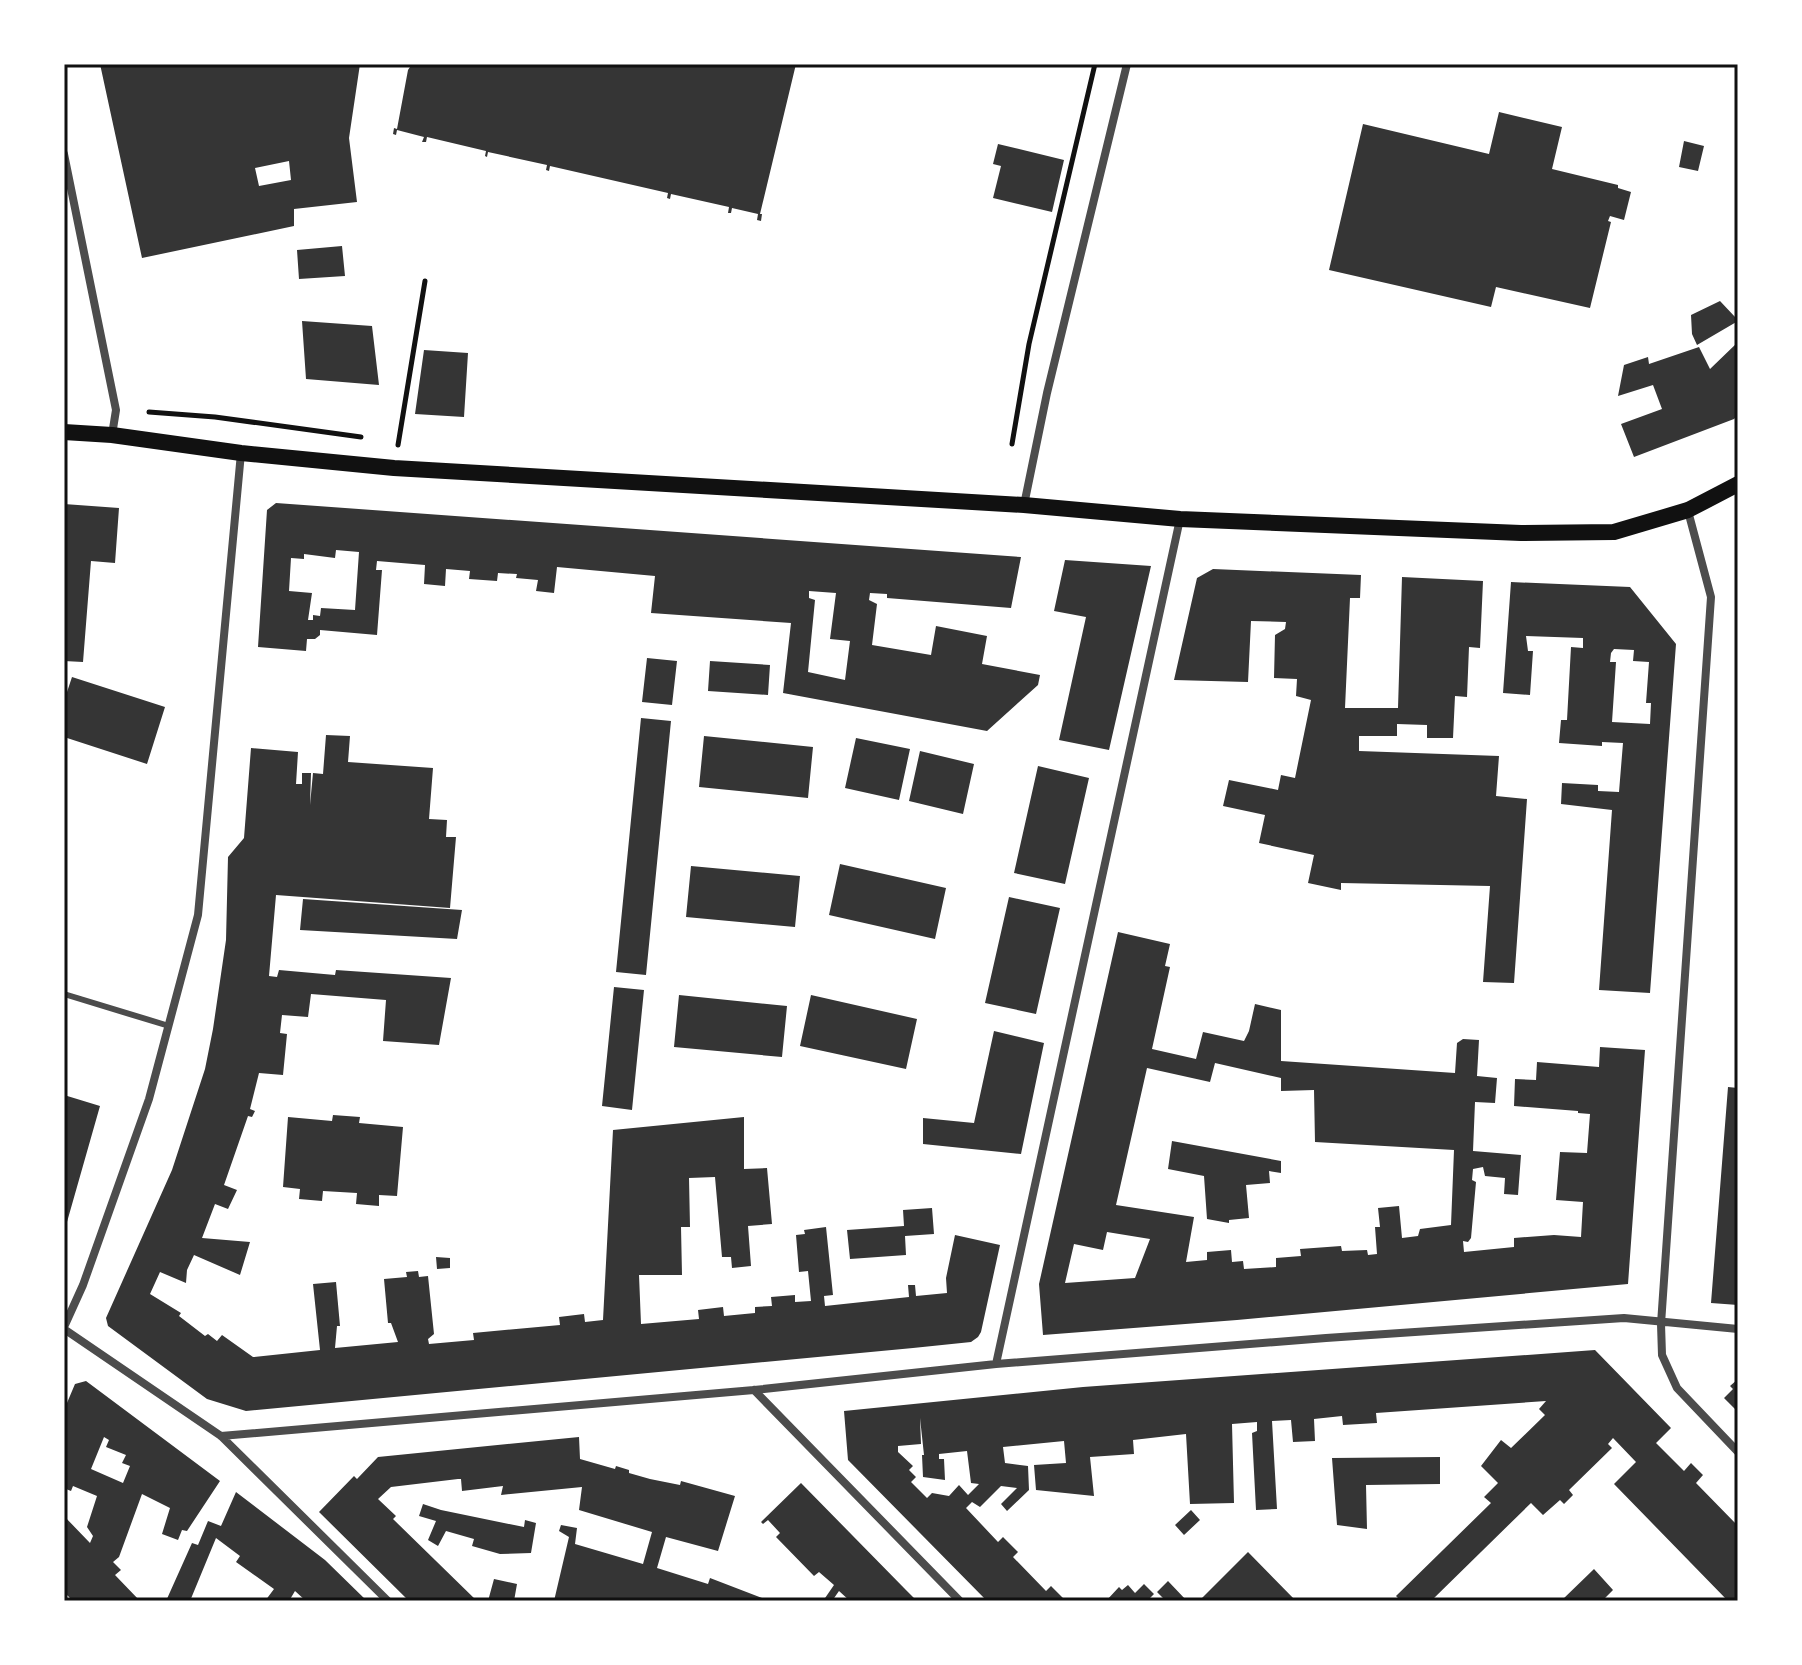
<svg xmlns="http://www.w3.org/2000/svg" width="1802" height="1665" font-family="Montserrat,sans-serif">
	<style>
		.building { fill: #353535; fill-rule: evenodd }
		.lines { fill: none; stroke-linecap: round; stroke-linejoin: round }
		.path { stroke: #111; stroke-width: 5 }
		.service { stroke: #4c4c4c; stroke-width: 6 }
		.minor { stroke: #4c4c4c; stroke-width: 8 }
		.secondary { stroke: #111; stroke-width: 16 }
		.neatline { fill: none; stroke: #111; stroke-width: 3 }
	</style>
	<rect width="100%" height="100%" fill="#fff"/>
	<path class="building" d="M100,64h260l-11,74 8,64 -63,7v17l-152,32zM289,161l2,19 -32,6 -4,-18z
		M412,64h384l-36,150h2l-1,7 -4,-1 1,-6 -26,-6 -1,5h-3l1,-6 -58,-13 -1,5 -3,-1 1,-5 -118,-27 -1,5 -3,-1 1,-5 -59,-13 -1,5 -2,-1 1,-5 -59,-14 -1,5h-4l2,-5 -27,-7 -1,5 -3,-1 1,-6 3,1 11,-59z
		M1499,112l63,15 -10,42 66,16v3l13,4 -7,28 -14,-4 -2,5 3,1 -21,86 -94,-21 -5,20 -162,-37 34,-146 126,30z
		M1684,141l20,5 -6,25 -19,-4z
		M998,144l66,16 -12,52 -59,-14 8,-32 -8,-2z
		M342,246l3,30 -46,3 -2,-29z
		M1720,301l16,17 2,-2v5l-41,24 -5,-11 -1,-19z
		M302,321l70,5 7,59 -73,-6z
		M1738,342v73l-4,4 -100,38 -13,-33 41,-15 -9,-24 -35,11 6,-31 24,-8 1,7 50,-17 11,22z
		M424,350l44,3 -4,64 -49,-3z
		M276,503l745,54 -10,51 -124,-10v-4l-17,-1 -1,7 8,4 -5,41 59,10 5,-29 51,10 -5,28 58,11 -2,10 -51,46 -204,-38 8,-70 -140,-10 4,-37 -98,-9 -3,26 -18,-2 2,-11 -22,-2 1,-4 -19,-1 -1,8 -28,-2 1,-8 -24,-2 -1,17 -21,-2 1,-19 -48,-4 -1,9h6l-5,65 -57,-5v5l-5,4h-8l-1,12 -48,-4 9,-137zM336,550l23,2 -4,58 -34,-2 -1,8 -7,-1v5h-5l4,-27 -23,-2 2,-33 13,1v-5l31,4zM809,591l27,2 -6,46 20,2 -5,39 -37,-8 7,-72 -6,-2z
		M64,504l55,4 -4,55 -24,-2 -8,101 -19,-1z
		M1065,560l86,6 -42,184 -50,-10 27,-123 -32,-6z
		M1213,569l148,6 -1,23h-10l-5,110h53l4,-131 81,4 -3,67 -11,-1 -2,50 -12,-1 -2,42h-26v-13l-30,-1v12h-38v15l140,5 -3,40 31,3 -13,184 -31,-1 7,-96 -149,-3v7l-33,-7 6,-28 -55,-12 6,-28 -42,-9 6,-26 49,10 3,-15 14,3 16,-78 -15,-4 1,-17 -23,-1 1,-43 10,-6 1,-7 -35,-1 -3,61 -74,-2 23,-102z
		M1511,582l119,5 46,57 -26,349 -51,-3 13,-180 -51,-6 1,-21 36,2v6l21,1 4,-49 -21,-1v4l-43,-3 2,-23h6l4,-73 12,1v-10l-57,-2 2,15h5l-3,44 -27,-2zM1614,649l20,1 -1,11 16,1 -3,41h5l-1,21 -38,-2 4,-60h-6l1,-9z
		M647,658l30,3 -5,44 -30,-3z
		M710,661l60,4 -2,30 -60,-4z
		M72,677l93,30 -18,57 -83,-27v-36z
		M641,718l30,3 -25,254 -30,-3z
		M326,735l24,1 -2,26 85,6 -4,51 18,1 -1,17h10l-6,71 -174,-13 -7,81 8,1 2,-7 56,5 1,-5 115,8 -12,67 -56,-4 3,-41 -75,-6 -3,23 -26,-2 -2,18 7,1 -4,41 -24,-2 -9,36 5,2 -3,6 -4,-1 -24,69 13,5 -9,19 -13,-5 -13,34 48,4 -10,33 -46,-20 -7,15 -1,13 -26,-11 -10,22 31,19 -2,3 26,20 3,-2 9,7 5,-6 31,22 67,-7 -7,-66 23,-2 4,44h-3l-2,22 63,-6 -7,-19h-3l-4,-44 23,-2 -1,-5 12,-1 1,6 9,-1 6,58 -6,5 1,5 45,-4 -1,-7 87,-8 -1,-8 25,-3 1,8 18,-2 10,-190 131,-13v52l23,-1 5,56 -24,2 3,40 -19,2 -1,-11h-9l-7,-80 -26,1 1,49h-9l1,48h-43l2,49 58,-5 -1,-9 25,-3 1,9 31,-3v-6l17,-1 -1,-9 24,-2v7l16,-1 -3,-30 -9,1 -3,-37 9,-1 -1,-4 22,-3 7,68 -9,1 1,10 84,-9 -1,-12h7l1,11 31,-3 -1,-15 9,-43 45,10 -19,87 -3,5 -7,5 -58,6 -667,63 -39,-12 -99,-73 -2,-8 66,-148 33,-101 8,-40 13,-89 2,-83 16,-19 7,-90 47,4 -2,32h6v-11h9l-1,32 3,-32 10,1z
		M704,736l109,11 -5,51 -109,-11z
		M856,738l54,11 -11,51 -54,-12z
		M920,751l54,13 -11,50 -54,-13z
		M1038,766l51,12 -24,106 -51,-11z
		M840,864l106,24 -11,51 -106,-24z
		M691,866l109,10 -5,51 -109,-10z
		M1009,897l51,11 -24,106 -51,-11z
		M303,899l159,11 -5,29 -157,-9z
		M1118,932l52,12 -5,22 5,1 -18,82 44,10 7,-27 41,9 5,-10 6,-27 26,6v51l174,12 2,-30 6,-4 16,1 -2,36 20,2 -2,25 -20,-1 -2,49 48,4 -3,40 -14,-1 1,-16 -20,-2 -2,-9 -10,2 -1,11 4,2 -5,56 -3,4 -5,-1 1,11 50,-5v-9l40,-3 27,2 2,-35 -27,-2 4,-48 27,1 3,-39 -12,-1v-2l-64,-5 1,-27 21,1 1,-18 62,5 1,-20 45,3 -17,234 -391,36 -194,15 -4,-51zM1215,1063l66,15v13l33,-1 1,52 139,8 -3,75 -31,4 -2,7 -16,2 -3,-32 -21,2 2,19h-5l2,27 -9,1 -1,-5 -25,1 -1,-5 -41,3 1,7 -25,2v9l-32,2 -1,-8 -11,1 -1,-12 -24,2v8l-21,2 8,-45 -78,-12 31,-137 63,14zM1107,1232l43,7 -15,39 -70,5 9,-39 29,6z
		M614,987l30,3 -12,120 -30,-4z
		M679,995l108,11 -5,51 -108,-10z
		M811,995l106,24 -11,50 -106,-23z
		M994,1031l50,12 -23,111 -98,-10v-26l51,5z
		M1728,1087l10,1v217l-27,-2z
		M64,1095l36,11 -35,123h-1z
		M333,1115l27,2 -1,6 44,4 -6,69 -18,-1v11l-23,-2 1,-11 -34,-2 -1,10 -23,-2 1,-10 -17,-2 5,-70 44,4z
		M1172,1141l109,20v12l-12,-2 1,12 -24,2 3,33 -20,2v3l-22,-4 -3,-43 -36,-7z
		M932,1208l2,26 -29,2 1,19 -56,4 -3,-29 57,-4 -1,-16z
		M436,1257l14,1v10l-13,1z
		M1595,1350l76,78 -15,15 28,28 7,-8 12,12 -7,8 42,43v75h-10l-114,-117 22,-22 -23,-24 -5,6 4,4 -43,42 4,5 -9,9 -4,-4 -17,15 -12,-12 -100,98h-8l-3,-3 -4,3h-15l-5,-5 95,-93 -7,-6 14,-14 -17,-17 20,-26 10,8 34,-33 -6,-6 7,-8 -170,12 1,10 -34,2 -1,-9 -28,3 1,22 -22,1 -2,-22 -19,1 5,88 -21,1 -4,-77 5,-2v-9l-25,2 2,79 -44,1 -4,-70 -53,6 1,14 -44,3 4,39 -58,-6 -2,-25 32,-2 -2,-22 -61,6 2,16 23,3 1,24 -22,21 -6,-7 16,-16 -16,-2 -21,21 -8,-5 -6,6 32,34 5,-5 15,15 -5,5 33,34 5,-5 15,15h-79l-139,-141 -4,-49 239,-24zM920,1418l4,37h-2l1,22 22,3 -1,-21h-5v-5l28,-3 4,32 8,1 -11,11 -9,-10 -10,11 -17,-3 -5,5 -16,-16 5,-5 -7,-7 4,-4 -15,-14v-6l23,-2z
		M1738,1379v33l-14,-14 9,-9 -3,-3z
		M86,1381l134,100 -33,50 -5,-1 -4,10 -16,-6 8,-26 -28,-14 -23,63 -6,5 8,8 -6,5 25,26h-67l-9,-9v-76l26,27 3,-7 -6,-9 10,-31 -24,-10 -2,5 -5,-2 -2,5v-84l11,-26zM104,1437l5,3 -3,7 20,8 -4,8 8,3 -7,17 -32,-14z
		M579,1437l1,22 35,10 1,-3 13,4v3l21,6 30,6 1,-4 54,15 -17,55 -52,-14 -9,31 51,16 2,-6 60,23h-216l15,-64 -10,-6 2,-6 16,3 -2,16 68,20 9,-32 -73,-22 3,-23 -81,8 2,-9 -41,5 -1,-12h-3l-67,8 -13,12 18,17 -3,3 84,82h-68l-90,-89 35,-36 3,3 21,-22z
		M1440,1457v27l-74,1 1,44 -30,-4 -5,-67z
		M801,1483l103,105 13,13h-67l-11,-10 -7,10h-9l11,-16 -15,-13 -5,4 -38,-39 4,-4 -12,-13 -5,4 -2,-2z
		M236,1492l89,68 42,41h-61l-11,-10 -6,10h-24l9,-12 -38,-27 4,-6 -24,-18 -26,63h-24l26,-58 6,2 10,-24 13,5z
		M423,1504l18,6 83,17 1,-7 11,3 -5,30 -31,1 -28,-8 2,-7 -28,-8 -8,15 -10,-6 8,-19 -17,-5z
		M1191,1510l9,10 -16,15 -9,-10z
		M1248,1552l48,49h-97z
		M1594,1569l19,21 -11,11h-41z
		M494,1579l23,5 -3,17h-26z
		M1168,1581l19,20h-21l-9,-9z
		M1144,1584l10,10 -7,7h-41l13,-14 3,3 6,-5 7,8z"/>
	<g class="lines">
		<path class="path" d="M149,412l66,5 146,20
			M1012,444l17,-100 66,-280
			M398,445l27,-164"/>
		<path class="service" d="M64,994l105,32"/>
		<path class="minor" d="M64,154l52,256 -4,25
			M1024,505l23,-112 80,-329
			M1688,511l23,86 -50,727 1,31 15,33 61,64
			M64,1327l19,-42 66,-186 49,-184 43,-462
			M64,1329l157,107 167,165
			M996,1364l184,-845
			M754,1390l206,211
			M221,1436l533,-46 242,-26 330,-26 298,-20 114,11"/>
		<path class="secondary" d="M64,432l48,3 129,18 153,15 630,37 156,14 341,14 93,-1 74,-22 50,-26"/>
	</g>
	<rect width="1802" height="1665" fill="none" stroke="#ffffff" stroke-width="132"/>
	<rect x="66" y="66" width="1670" height="1533" class="neatline"/>
</svg>
